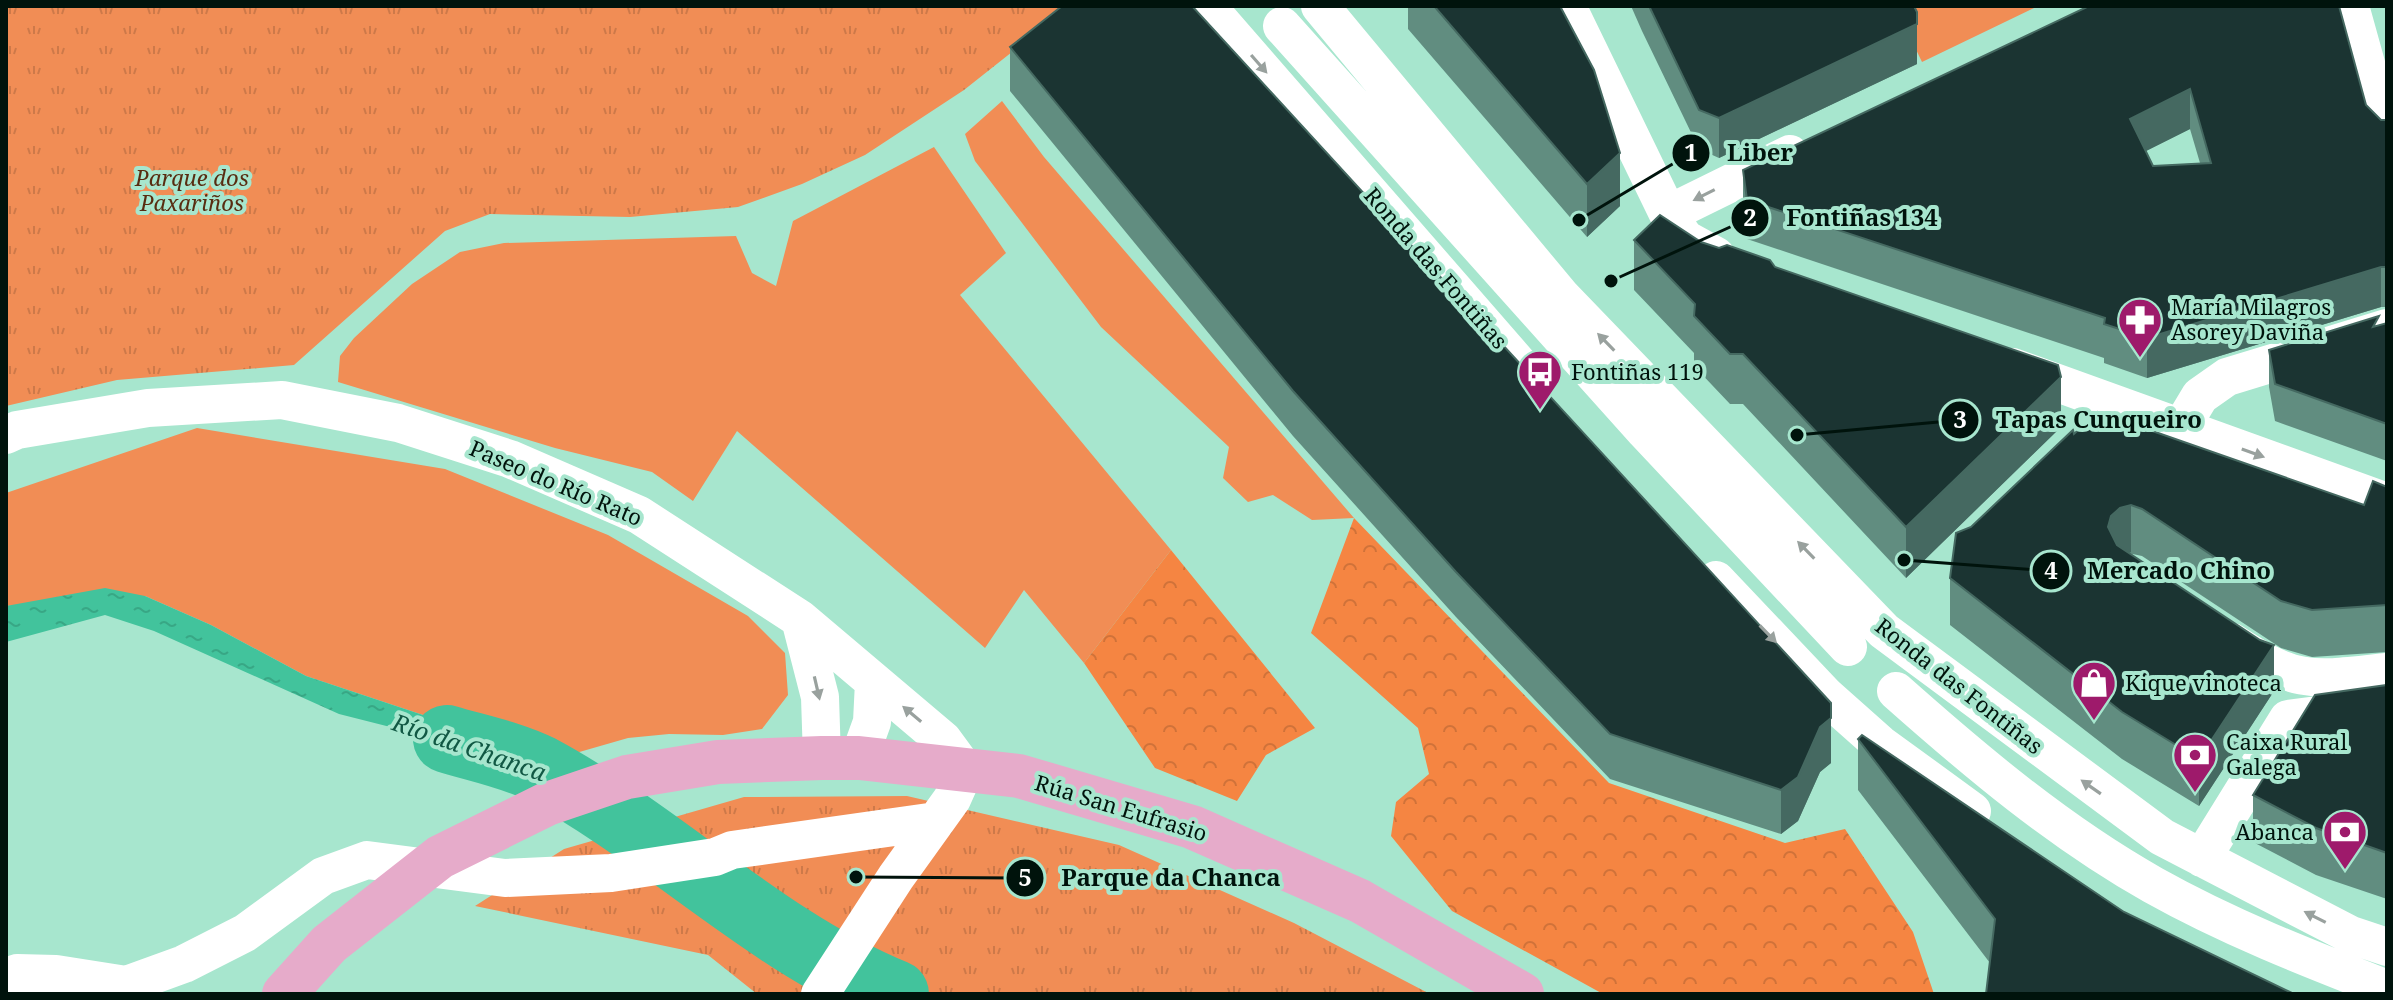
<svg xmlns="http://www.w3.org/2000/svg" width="2393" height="1000" font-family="'Noto Serif',serif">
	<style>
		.grass { fill: #f18d55 }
		.forest { fill: url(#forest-crowns) }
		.park { fill: url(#park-tufts) }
		.water { fill: url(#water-ripples) }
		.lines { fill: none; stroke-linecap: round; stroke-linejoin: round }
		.river { stroke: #42c39c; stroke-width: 68 }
		.minor { stroke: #fff; stroke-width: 38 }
		.major { stroke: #e6abca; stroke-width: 44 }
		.wall { fill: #618d80; fill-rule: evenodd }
		.shaded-wall { fill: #456961 }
		.building { fill: #1b3432; stroke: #456961; stroke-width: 2; fill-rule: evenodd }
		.oneway { fill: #99a19e }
		.labels { text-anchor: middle; stroke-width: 8; stroke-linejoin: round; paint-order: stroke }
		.park-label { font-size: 22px; font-style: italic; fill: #582c11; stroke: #a7e6ce }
		.street-label { font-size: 22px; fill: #00130c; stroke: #a7e6ce }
		.poi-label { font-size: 22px; fill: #00130c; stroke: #a7e6ce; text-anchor: start }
		.water-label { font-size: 24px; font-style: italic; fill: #115844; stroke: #a7e6ce }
		.leader { fill: none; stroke: #00130c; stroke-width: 3 }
		.callout-dot { fill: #00130c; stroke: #a7e6ce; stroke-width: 3 }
		.mark-label { font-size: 24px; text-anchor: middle; font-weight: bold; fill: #fff }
		.callout-label { font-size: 24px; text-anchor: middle; font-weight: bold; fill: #00130c; stroke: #a7e6ce; stroke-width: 8; stroke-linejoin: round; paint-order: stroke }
	</style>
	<defs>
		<pattern id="forest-crowns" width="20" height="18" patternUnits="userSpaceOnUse" patternTransform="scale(2)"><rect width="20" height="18" fill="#f58542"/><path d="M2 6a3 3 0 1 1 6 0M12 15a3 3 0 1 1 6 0" fill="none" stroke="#d07239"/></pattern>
		<pattern id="park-tufts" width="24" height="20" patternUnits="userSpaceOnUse" patternTransform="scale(2)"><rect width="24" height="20" fill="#f18d55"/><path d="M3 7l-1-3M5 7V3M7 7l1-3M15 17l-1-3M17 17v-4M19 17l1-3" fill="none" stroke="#cd7949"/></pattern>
		<pattern id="water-ripples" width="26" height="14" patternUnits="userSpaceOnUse" patternTransform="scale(2)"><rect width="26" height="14" fill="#42c39c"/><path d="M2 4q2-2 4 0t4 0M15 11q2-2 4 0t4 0" fill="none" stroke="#38a785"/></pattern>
	</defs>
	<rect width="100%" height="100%" fill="#a7e6ce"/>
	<path class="grass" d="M1895,6h143l-116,56z
		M1002,101l42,56 310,361 -42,2 -39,-25 -25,7 -25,-24 6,-31 -128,-120 -126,-166 -10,-27z
		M934,147l72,106 -46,42 211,255 -87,113 -60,-73 -39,58 -248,-217 -44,70 -41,-29 -97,-24 -217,-66 2,-26 14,-18 58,-54 48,-32 44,-9 232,-7 16,37 24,13 17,-65z
		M197,428l248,41 163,66 140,81 37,37 3,42 -26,34 -39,6 -54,-1 -41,4 -73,21 -249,-83 -95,-51 -66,-29 -139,10v-113z"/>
	<path class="forest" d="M1354,518l255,265 176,60 60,-14 68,103 21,62h-331l-151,-83 -61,-75 5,-34 33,-28 -11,-46 -107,-95z
		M1171,550l144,178 -49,27 -29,46 -82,-33 -71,-105z"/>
	<path class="park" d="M6,6h1064l-106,84 -99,65 -63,29 -64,23 -108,10 -140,-3 -45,17 -151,134 -177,15 -111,26z
		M907,796l212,49 175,78 136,71h-673l-49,-39 -233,-49 89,-57 180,-52z"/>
	<path class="water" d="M105,588l40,8 66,29 95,51 249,83 -27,14 -114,-40 -75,-19 -185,-83 -49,-16 -99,27v-36z"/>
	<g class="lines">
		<path class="river" d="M447,739c30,9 65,16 93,30 123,66 225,172 355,225"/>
		<path class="minor" d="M1207,6l329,378
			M1320,6l241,290 323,335 278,206 189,98 36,12
			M1567,6l101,208 17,25 31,17
			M2350,6l37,133
			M1282,26l363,405 203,216
			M1668,214l122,-60
			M2013,367l374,135
			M2182,426l18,-30 27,-19 160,-49
			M6,435l11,-5 131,-22 134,-8 116,23 112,36 129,56 161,104 143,121 22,30 -13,29 -56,78 -76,117
			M1716,580l110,116 54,48 92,67
			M800,619l20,78 2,61
			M2232,642c65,43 80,38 155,30
			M1896,691c80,71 163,141 257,194 75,42 154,73 234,104
			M859,758l13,-36 2,-40
			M2202,858l86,-139 99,-13
			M6,977l11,-4 39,1 70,11 58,-21 61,-31 78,-57 44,-16 138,18 106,-5 104,-16 17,-7 204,-29"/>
		<path class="major" d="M284,994l45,-50 111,-87 107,-53 80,-27 91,-15 104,-4h37l160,18 173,51 168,74 162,93"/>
	</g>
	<path class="wall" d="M1408,6h152l60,200 -33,31 -179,-208z
		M1631,6h283l3,58 -198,94 -20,-9 -57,-118z
		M2089,6l277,99 15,15h6v187h-6l-234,71 -43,-15v-5l-357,-119 -4,-29v-40zM2190,129l10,34 -47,3 -7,-15z
		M1010,47l821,716 -11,9 -22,49 -17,13 -171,-55 -154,-162 -163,-181 -283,-345z
		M1634,240l67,2 74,25 286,160 -155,151 -163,-174h-13l-36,-38v-13l-60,-63z
		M2387,323v138l-112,-40 -6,-34v-37z
		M2074,434l290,71 23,-18v165l-75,5 -31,-9 -139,-92 -14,-3 146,138 -75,115 -77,-47 -172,-134v-47l21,-51z
		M2387,685v214l-71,-24 -63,-33v-47z
		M1858,739l266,173 -134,51 -132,-173z"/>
	<path class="shaded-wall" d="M1917,24v40l-198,94v-40z
		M2190,89v40l-60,30v-40z
		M1620,153v53l-33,31v-53z
		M2381,267v40l-234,71v-40z
		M2061,377v50l-155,151v-51z
		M2131,505v47l-11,3 -12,-28 3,-11 9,-8z
		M2274,645v46l-75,115v-47z
		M1831,718v45l-11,9 -22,49 -17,13v-44l39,-63z"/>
	<path class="building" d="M1062,6h130l639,697v15l-11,9 -22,50 -17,13 -171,-56 -154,-162 -163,-181 -283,-344z
		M1434,6h126l34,64 26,83 -33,31z
		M1649,6h265l3,6v12l-198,94 -20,-8z
		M2089,6h250l27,99 15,15h6v147h-6l-234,71 -43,-14 1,-6 -358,-118 -4,-30zM2190,89l21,74 -58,3 -23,-47z
		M1660,215l41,27 18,6 8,-3 43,15 5,7 283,98 3,12 -155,150 -163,-173h-13l-36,-38 1,-12 -61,-64z
		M2379,316l-6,11 14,-4v101l-112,-40 -6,-34z
		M2098,412l266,93 9,-24 14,6v118l-75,5 -31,-9 -139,-92 -11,-4 -11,3 -9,8 -3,11 9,18 143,95 14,5 -75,114 -77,-47 -172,-134 6,-45 15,-6 102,-97 1,4z
		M2387,685v168l-71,-25 -63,-33 62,-100z
		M1862,735l262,177 170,82h-308l9,-75 -137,-180z"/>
	<defs><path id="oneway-solid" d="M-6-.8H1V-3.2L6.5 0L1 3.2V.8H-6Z" transform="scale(2)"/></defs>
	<g class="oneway">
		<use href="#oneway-solid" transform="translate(1259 64) rotate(49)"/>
		<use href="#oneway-solid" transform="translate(1704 195) rotate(153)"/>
		<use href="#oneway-solid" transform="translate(1606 342) rotate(-134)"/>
		<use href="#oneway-solid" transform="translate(2253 453) rotate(20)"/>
		<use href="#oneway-solid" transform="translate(1806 550) rotate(-134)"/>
		<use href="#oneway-solid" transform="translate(1768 634) rotate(46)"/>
		<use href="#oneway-solid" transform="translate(817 688) rotate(77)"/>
		<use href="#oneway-solid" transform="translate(912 714) rotate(-140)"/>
		<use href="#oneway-solid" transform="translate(2091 787) rotate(-145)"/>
		<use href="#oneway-solid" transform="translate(2315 917) rotate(-153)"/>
	</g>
	<defs>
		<g id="pharmacy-pin" transform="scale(2.3)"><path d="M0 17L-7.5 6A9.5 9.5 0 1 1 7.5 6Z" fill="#9e1a6b" stroke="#a7e6ce"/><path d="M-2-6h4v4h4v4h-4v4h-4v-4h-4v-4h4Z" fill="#fff"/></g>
		<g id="bus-pin" transform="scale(2.3)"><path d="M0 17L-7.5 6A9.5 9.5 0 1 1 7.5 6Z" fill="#9e1a6b" stroke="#a7e6ce"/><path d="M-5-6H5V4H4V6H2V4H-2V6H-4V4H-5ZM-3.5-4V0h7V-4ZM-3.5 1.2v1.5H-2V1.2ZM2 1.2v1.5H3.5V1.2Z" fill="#fff"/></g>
		<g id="shop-pin" transform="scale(2.3)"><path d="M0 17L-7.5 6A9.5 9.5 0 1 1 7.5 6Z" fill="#9e1a6b" stroke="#a7e6ce"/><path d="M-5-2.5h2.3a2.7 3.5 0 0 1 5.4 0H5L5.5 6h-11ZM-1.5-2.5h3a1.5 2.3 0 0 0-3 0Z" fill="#fff"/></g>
		<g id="bank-pin" transform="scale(2.3)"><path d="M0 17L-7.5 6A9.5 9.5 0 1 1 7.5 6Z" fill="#9e1a6b" stroke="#a7e6ce"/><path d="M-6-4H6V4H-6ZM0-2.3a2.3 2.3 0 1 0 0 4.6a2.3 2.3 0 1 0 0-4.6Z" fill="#fff"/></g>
	</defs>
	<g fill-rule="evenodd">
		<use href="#pharmacy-pin" x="2140" y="320"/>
		<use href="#bus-pin" x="1540" y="372"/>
		<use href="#shop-pin" x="2094" y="683"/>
		<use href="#bank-pin" x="2195" y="755"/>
		<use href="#bank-pin" x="2345" y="832"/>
	</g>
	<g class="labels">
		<g class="park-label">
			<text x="192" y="186">Parque dos<tspan x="192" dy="25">Paxariños</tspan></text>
		</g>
		<g class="street-label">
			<text transform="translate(1436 268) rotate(49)" y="8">Ronda das Fontiñas</text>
			<text transform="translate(556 483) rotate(23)" y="8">Paseo do Río Rato</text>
			<text transform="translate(1959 686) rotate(38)" y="8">Ronda das Fontiñas</text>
			<text transform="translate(1121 808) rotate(17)" y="8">Rúa San Eufrasio</text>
		</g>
		<g class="poi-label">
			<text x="2171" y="315">María Milagros<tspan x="2171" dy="25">Asorey Daviña</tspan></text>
			<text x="1571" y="380">Fontiñas 119</text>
			<text x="2125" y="691">Kique vinoteca</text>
			<text x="2226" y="750">Caixa Rural<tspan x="2226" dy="25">Galega</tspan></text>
			<text x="2314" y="840" text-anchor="end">Abanca</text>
		</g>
		<g class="water-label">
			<text transform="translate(469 748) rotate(19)" y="8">Río da Chanca</text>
		</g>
	</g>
	<path class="leader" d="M1579 220L1691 153M1611 281L1750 218M1797 435L1960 420M1904 560L2051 571M856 877L1025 878"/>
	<g class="callout-dot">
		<circle cx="1579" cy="220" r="8"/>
		<circle cx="1611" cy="281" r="8"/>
		<circle cx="1797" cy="435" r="8"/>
		<circle cx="1904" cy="560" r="8"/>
		<circle cx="856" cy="877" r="8"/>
		<circle cx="1691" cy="153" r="20"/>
		<circle cx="1750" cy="218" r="20"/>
		<circle cx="1960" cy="420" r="20"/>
		<circle cx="2051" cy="571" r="20"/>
		<circle cx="1025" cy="878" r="20"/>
	</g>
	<g class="mark-label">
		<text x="1691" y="161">1</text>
		<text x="1750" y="226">2</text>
		<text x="1960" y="428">3</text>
		<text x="2051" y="579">4</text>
		<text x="1025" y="886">5</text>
	</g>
	<g class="callout-label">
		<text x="1760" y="161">Liber</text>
		<text x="1862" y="226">Fontiñas 134</text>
		<text x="2099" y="428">Tapas Cunqueiro</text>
		<text x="2179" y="579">Mercado Chino</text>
		<text x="1171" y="886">Parque da Chanca</text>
	</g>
	<rect width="2393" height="1000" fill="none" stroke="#00130c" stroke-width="16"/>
</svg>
